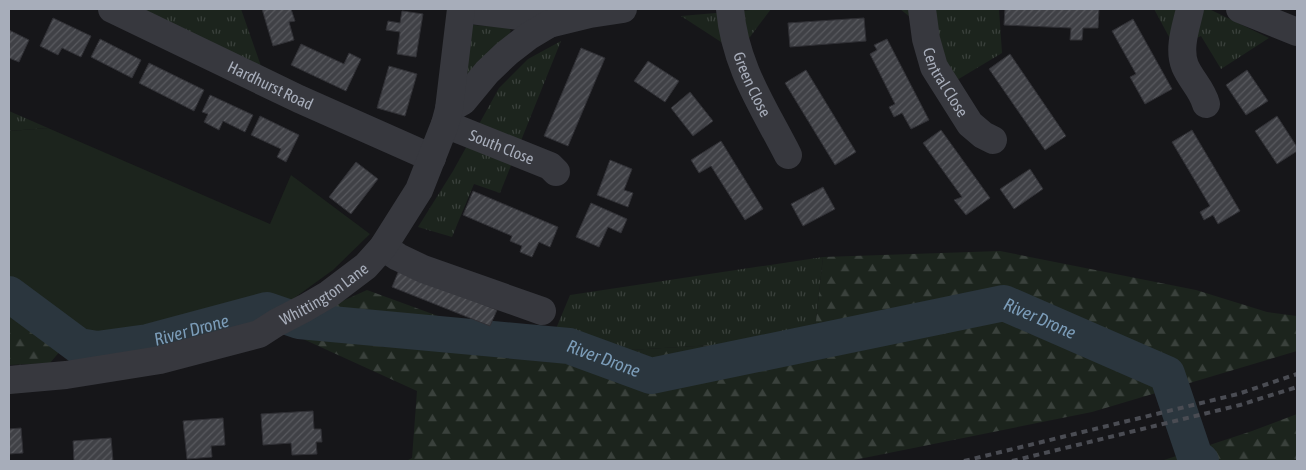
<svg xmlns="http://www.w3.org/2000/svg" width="1306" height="470" font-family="'Asap Condensed',sans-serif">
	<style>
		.grass { fill: url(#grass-tufts) }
		.forest { fill: url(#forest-firs) }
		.park { fill: #1c241d }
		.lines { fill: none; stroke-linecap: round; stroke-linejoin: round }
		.river { stroke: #2b363e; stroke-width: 36 }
		.building { fill: url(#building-hatch); stroke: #303035 }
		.minor { stroke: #37383e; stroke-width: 28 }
		.rail { stroke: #4a4c53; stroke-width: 4; stroke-dasharray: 6 5; stroke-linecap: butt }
		.labels { text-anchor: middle; stroke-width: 4; stroke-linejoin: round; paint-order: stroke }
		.street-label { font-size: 16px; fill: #a7adba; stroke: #111114 }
		.water-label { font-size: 18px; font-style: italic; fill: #7b9cb8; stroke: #111114 }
	</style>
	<defs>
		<pattern id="grass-tufts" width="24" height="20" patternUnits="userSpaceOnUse" patternTransform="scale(1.25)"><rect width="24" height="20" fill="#1c241d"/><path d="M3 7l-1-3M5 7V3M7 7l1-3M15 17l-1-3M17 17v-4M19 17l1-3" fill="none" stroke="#3a413c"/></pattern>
		<pattern id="forest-firs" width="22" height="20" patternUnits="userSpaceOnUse" patternTransform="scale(1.25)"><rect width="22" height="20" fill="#1c241d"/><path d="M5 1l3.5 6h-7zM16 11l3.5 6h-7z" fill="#3a413c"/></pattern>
		<pattern id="building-hatch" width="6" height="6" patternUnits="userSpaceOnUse" patternTransform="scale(1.25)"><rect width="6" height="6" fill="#404146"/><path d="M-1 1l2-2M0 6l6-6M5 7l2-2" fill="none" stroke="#595a5f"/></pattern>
	</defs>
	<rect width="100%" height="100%" fill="#161619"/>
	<path class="grass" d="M141,9h100l20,57z
		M762,9h9l-33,44 -57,-37z
		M900,9h99l3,44 -45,27 -32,-51z
		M1154,9h55l60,29 -48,31 -20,-33 -26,12z
		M473,25l34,2 4,3 -3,7 -42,48 3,-54z
		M561,41l-61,152 -26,-9 -22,53 -34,-10 35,-56 46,-83 29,-29z
		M9,111l39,17 -39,3z
		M823,257l-9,82 -269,16 25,-60z"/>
	<path class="forest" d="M1000,251l196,39 71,22 30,4v35l-205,61 -243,49h-443l6,-3 5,-67 -125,-57 -5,-8 80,-36 178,65 269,-16 9,-82z
		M9,300l58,43 -17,20 -41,2z
		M1297,414v47h-136l91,-30z"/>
	<path class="park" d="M48,128l222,96 21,-49 79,59 -37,36 -47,34 -20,-9 -128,44 -71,4 -58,-43v-169z"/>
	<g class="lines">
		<path class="river" id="s1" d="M9,294l70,52 18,3 51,-7 119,-32 32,11 270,25 82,30 353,-73 163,71 28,83 6,4"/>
	</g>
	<path class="building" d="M262,9h29l4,12 -6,1 5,18 -21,6z
		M1005,9h94l-1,19h-15l-1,12h-12l1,-12 -67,-3z
		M402,11l21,3 -7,43 -19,-3 3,-22 -14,-2 2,-9 12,2z
		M53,18l38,18 -10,21 -19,-9 -4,7 -18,-9z
		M864,18l2,23 -76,6 -2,-24z
		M1133,19l39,70 -27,15 -15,-27 6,-3 -24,-43z
		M9,30l20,10 -10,22 -10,-4z
		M100,39l41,21 -9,18 -41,-21z
		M887,39l42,81 -18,9 -9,-16 -8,4 -5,-10 6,-3 -25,-50 7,-4 -3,-5z
		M301,44l43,20 5,-11 12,6 -15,32 -55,-26z
		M581,48l24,10 -37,88 -24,-10z
		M1010,54l56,82 -21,14 -56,-81z
		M648,61l31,20 -14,21 -31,-21z
		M149,63l55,27 -10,21 -55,-28z
		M389,66l28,8 -12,42 -28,-8z
		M806,70l50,82 -21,13 -50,-82z
		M1247,70l21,31 -22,14 -20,-30z
		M690,92l23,29 -20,15 -22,-28z
		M210,95l43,20 -8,17 -22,-11 -4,9 -15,-8 4,-8 -6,-2z
		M260,116l39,19 -13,27 -9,-5 4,-8 -30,-14z
		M1277,116l20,31v4l-20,13 -22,-33z
		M941,130l49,68 -24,17 -12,-15 8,-3 -39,-54z
		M1192,130l48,81 -22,13 -5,-9 -9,5 -4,-8 10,-6 -38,-64z
		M721,141l42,68 -18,11 -34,-54 -12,7 -8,-13z
		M610,160l22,9 -8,21 9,3 -5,14 -31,-12z
		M356,162l22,17 -27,35 -22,-17z
		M1030,169l13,20 -29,20 -14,-20z
		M823,187l12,22 -32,17 -12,-22z
		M473,191l85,36 -8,20 -11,-5 -7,15 -12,-5 2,-6 -12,-5 2,-5 -49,-21z
		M591,203l36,16 -6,14 -13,-6 -9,20 -23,-10z
		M399,270l98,40 -7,16 -98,-39z
		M313,411l1,18h7l1,13h-6l1,12 -25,1 -1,-12 -28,2 -2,-31z
		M223,418l2,27 -14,1 1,11 -25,2 -4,-38z
		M21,428l2,25 -14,1v-25z
		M111,438l2,23h-39l-1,-20z"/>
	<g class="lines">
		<g class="minor">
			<path id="s2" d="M112,9l187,90 133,59"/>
			<path d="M463,9l65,8 21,7"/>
			<path id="s3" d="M730,9c5,57 33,97 58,146"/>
			<path id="s4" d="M922,9l4,30 8,28 36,57 13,11 10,5"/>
			<path d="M1190,9c-4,18 -12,39 -5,57 6,14 17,23 21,38"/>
			<path d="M1240,9l57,23"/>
			<path d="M449,109l14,-8 24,-29 20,-19 22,-17 20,-12 41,-10 33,-5"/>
			<path id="s5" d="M445,124l105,42 6,6"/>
			<path d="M383,247l15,10 25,12 119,42"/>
			<path id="s6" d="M9,380l57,-5 94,-15 99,-26 17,-11 29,-15 24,-14 37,-28 17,-19 36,-57 26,-66 4,-15 12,-100"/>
		</g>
		<path class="rail" d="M964,461l274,-67 59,-20
			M1012,461l228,-56 57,-18"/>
	</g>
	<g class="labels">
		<g class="street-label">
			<text dy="6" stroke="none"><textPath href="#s4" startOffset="78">Central Close</textPath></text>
			<text dy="6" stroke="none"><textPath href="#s3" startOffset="79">Green Close</textPath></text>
			<text dy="6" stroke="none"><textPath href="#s2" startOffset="176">Hardhurst Road</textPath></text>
			<text dy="6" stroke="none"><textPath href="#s5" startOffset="61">South Close</textPath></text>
			<text dy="6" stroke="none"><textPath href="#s6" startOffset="331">Whittington Lane</textPath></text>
		</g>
		<g class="water-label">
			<text dy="6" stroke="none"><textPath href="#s1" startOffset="1072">River Drone</textPath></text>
			<text dy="6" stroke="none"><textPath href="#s1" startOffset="202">River Drone</textPath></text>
			<text dy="6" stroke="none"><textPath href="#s1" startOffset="622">River Drone</textPath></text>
		</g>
	</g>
	<rect width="1306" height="470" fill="none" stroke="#a7adba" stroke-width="20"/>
</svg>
